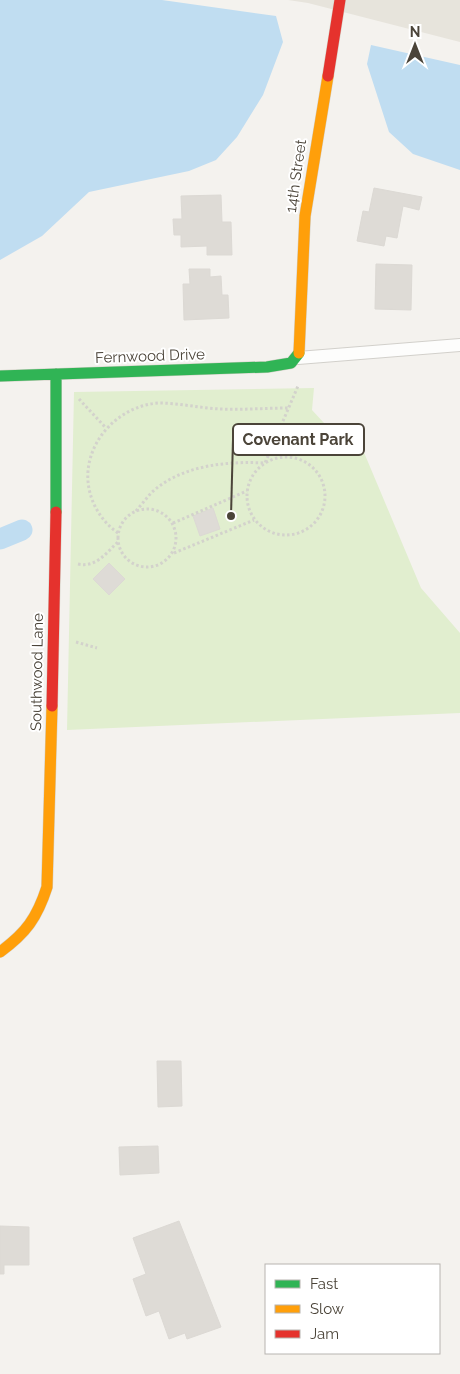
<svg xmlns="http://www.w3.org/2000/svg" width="460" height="1374" font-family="Raleway,sans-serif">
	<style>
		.residential { fill: #e7e4dc }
		.green { fill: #e1eecf }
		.water { fill: #c0ddf1 }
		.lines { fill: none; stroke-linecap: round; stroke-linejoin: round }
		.canal { stroke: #c0ddf1; stroke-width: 21 }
		.building { fill: #dedbd6; stroke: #dcd9d4 }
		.lane-casing { stroke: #d2d0cb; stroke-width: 14 }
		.fast-casing { stroke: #d3cfc5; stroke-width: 12 }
		.slow-casing { stroke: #d3cfc5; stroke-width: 12 }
		.jam-casing { stroke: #d3cfc5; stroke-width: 12 }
		.path { stroke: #d3d2cc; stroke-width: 3; stroke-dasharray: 2.5 2.5; stroke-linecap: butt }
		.lane { stroke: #fdfdfc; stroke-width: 12 }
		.fast { stroke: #30b455; stroke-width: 11 }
		.slow { stroke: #ff9f0a; stroke-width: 11 }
		.jam { stroke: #e5322d; stroke-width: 11 }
		.labels { text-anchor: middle; stroke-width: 4; stroke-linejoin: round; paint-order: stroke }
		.street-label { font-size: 15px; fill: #4b4439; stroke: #fff }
		.leader { fill: none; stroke: #4b4439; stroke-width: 2 }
		.callout-dot { fill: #4b4439; stroke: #fff; stroke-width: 2 }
		.callout { fill: #fff; stroke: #4b4439; stroke-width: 2 }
		.callout-label { font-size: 16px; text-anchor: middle; font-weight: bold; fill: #4b4439 }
	</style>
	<rect width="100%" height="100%" fill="#f4f2ee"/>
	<path class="residential" d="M288,0h172v42l-152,-39z"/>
	<path class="green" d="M314,388l-2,22 25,27 23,6 61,145 39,45v80l-393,17 7,-338z"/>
	<path class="water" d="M0,0h162l114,16 7,26 -20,53 -26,42 -21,23 -27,11 -100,21 -47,44 -42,24z
		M371,45l89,20v105l-47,-16 -24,-22 -22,-68z"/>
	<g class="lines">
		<path class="canal" d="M0,539l22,-9"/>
	</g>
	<path class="building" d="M374,188l48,9 -3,13 -16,-4 -6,32 -11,-2 -2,10 -27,-5 6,-30 6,1z
		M221,195l1,27h9l1,33h-25v-9l-26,1v-12h-7l-1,-16h9l-1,-23z
		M376,264l36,1 -1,45 -36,-1z
		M189,269h21v8l11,-1 1,19h6l1,23 -45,2 -1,-36h7z
		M213,508l7,21 -20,7 -7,-20z
		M109,563l16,16 -16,16 -16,-16z
		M157,1061h24l1,45 -24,1z
		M158,1146l1,27 -39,2 -1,-28z
		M179,1221l42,106 -34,12 -2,-6 -16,6 -10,-28 -13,5 -13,-37 13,-5 -13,-36z
		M0,1226l29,1v38h-25v9h-4z"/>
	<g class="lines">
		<g class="lane-casing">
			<path id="lane" d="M298,358l162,-13"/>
		</g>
		<g class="fast-casing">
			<path id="fast" d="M56,374v138
				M0,376l267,-9 24,-4 8,-10"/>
		</g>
		<g class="slow-casing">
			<path id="slow" d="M299,353l6,-137 23,-140
				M0,952c26,-19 37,-34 47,-65l5,-181"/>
		</g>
		<g class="jam-casing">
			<path id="jam" d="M328,76l12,-76
				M52,706l4,-194"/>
		</g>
		<path class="path" d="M79,399l27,29
			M247 496a39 39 0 1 1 78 0a39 39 0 1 1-78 0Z
			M118 538a29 29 0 1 1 58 0a29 29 0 1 1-58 0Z
			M136,511c5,-6 10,-12 15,-18 30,-28 76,-32 114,-30l33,-77
			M173,523l74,-32
			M118,533c-19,-13 -32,-37 -30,-62 3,-36 35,-66 71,-68 20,0 41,5 61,6 23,1 46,-1 69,-1
			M174,553l80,-33
			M78,564c18,4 28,-11 40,-22
			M76,642l21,6"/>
		<use href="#lane" class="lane"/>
		<use href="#fast" class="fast"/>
		<use href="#slow" class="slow"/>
		<use href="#jam" class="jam"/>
	</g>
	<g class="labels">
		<g class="street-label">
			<text transform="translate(296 176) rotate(-82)" y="5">14th Street</text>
			<text transform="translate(150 356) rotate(-2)" y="5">Fernwood Drive</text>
			<text transform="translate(37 672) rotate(-89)" y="5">Southwood Lane</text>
		</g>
	</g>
	<path class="leader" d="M231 516L233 439"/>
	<circle class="callout-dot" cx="231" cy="516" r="5"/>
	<rect class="callout" x="233" y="424" width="131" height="31" rx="5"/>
	<g class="callout-label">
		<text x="298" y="445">Covenant Park</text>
	</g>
	<rect x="265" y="1264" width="175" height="90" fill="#ffffff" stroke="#b7b4b0"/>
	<rect x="275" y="1280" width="25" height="8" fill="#30b455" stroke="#b7b4b0"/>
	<text x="310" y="1289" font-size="15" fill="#4b4439">Fast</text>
	<rect x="275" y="1305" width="25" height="8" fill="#ff9f0a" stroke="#b7b4b0"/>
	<text x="310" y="1314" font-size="15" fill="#4b4439">Slow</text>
	<rect x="275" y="1330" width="25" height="8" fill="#e5322d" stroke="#b7b4b0"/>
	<text x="310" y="1339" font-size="15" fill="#4b4439">Jam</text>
	<g transform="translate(415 45)" stroke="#ffffff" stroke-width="4" paint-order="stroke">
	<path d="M0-4L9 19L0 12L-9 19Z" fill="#4b4439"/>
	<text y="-8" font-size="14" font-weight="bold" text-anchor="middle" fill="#4b4439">N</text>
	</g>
</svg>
